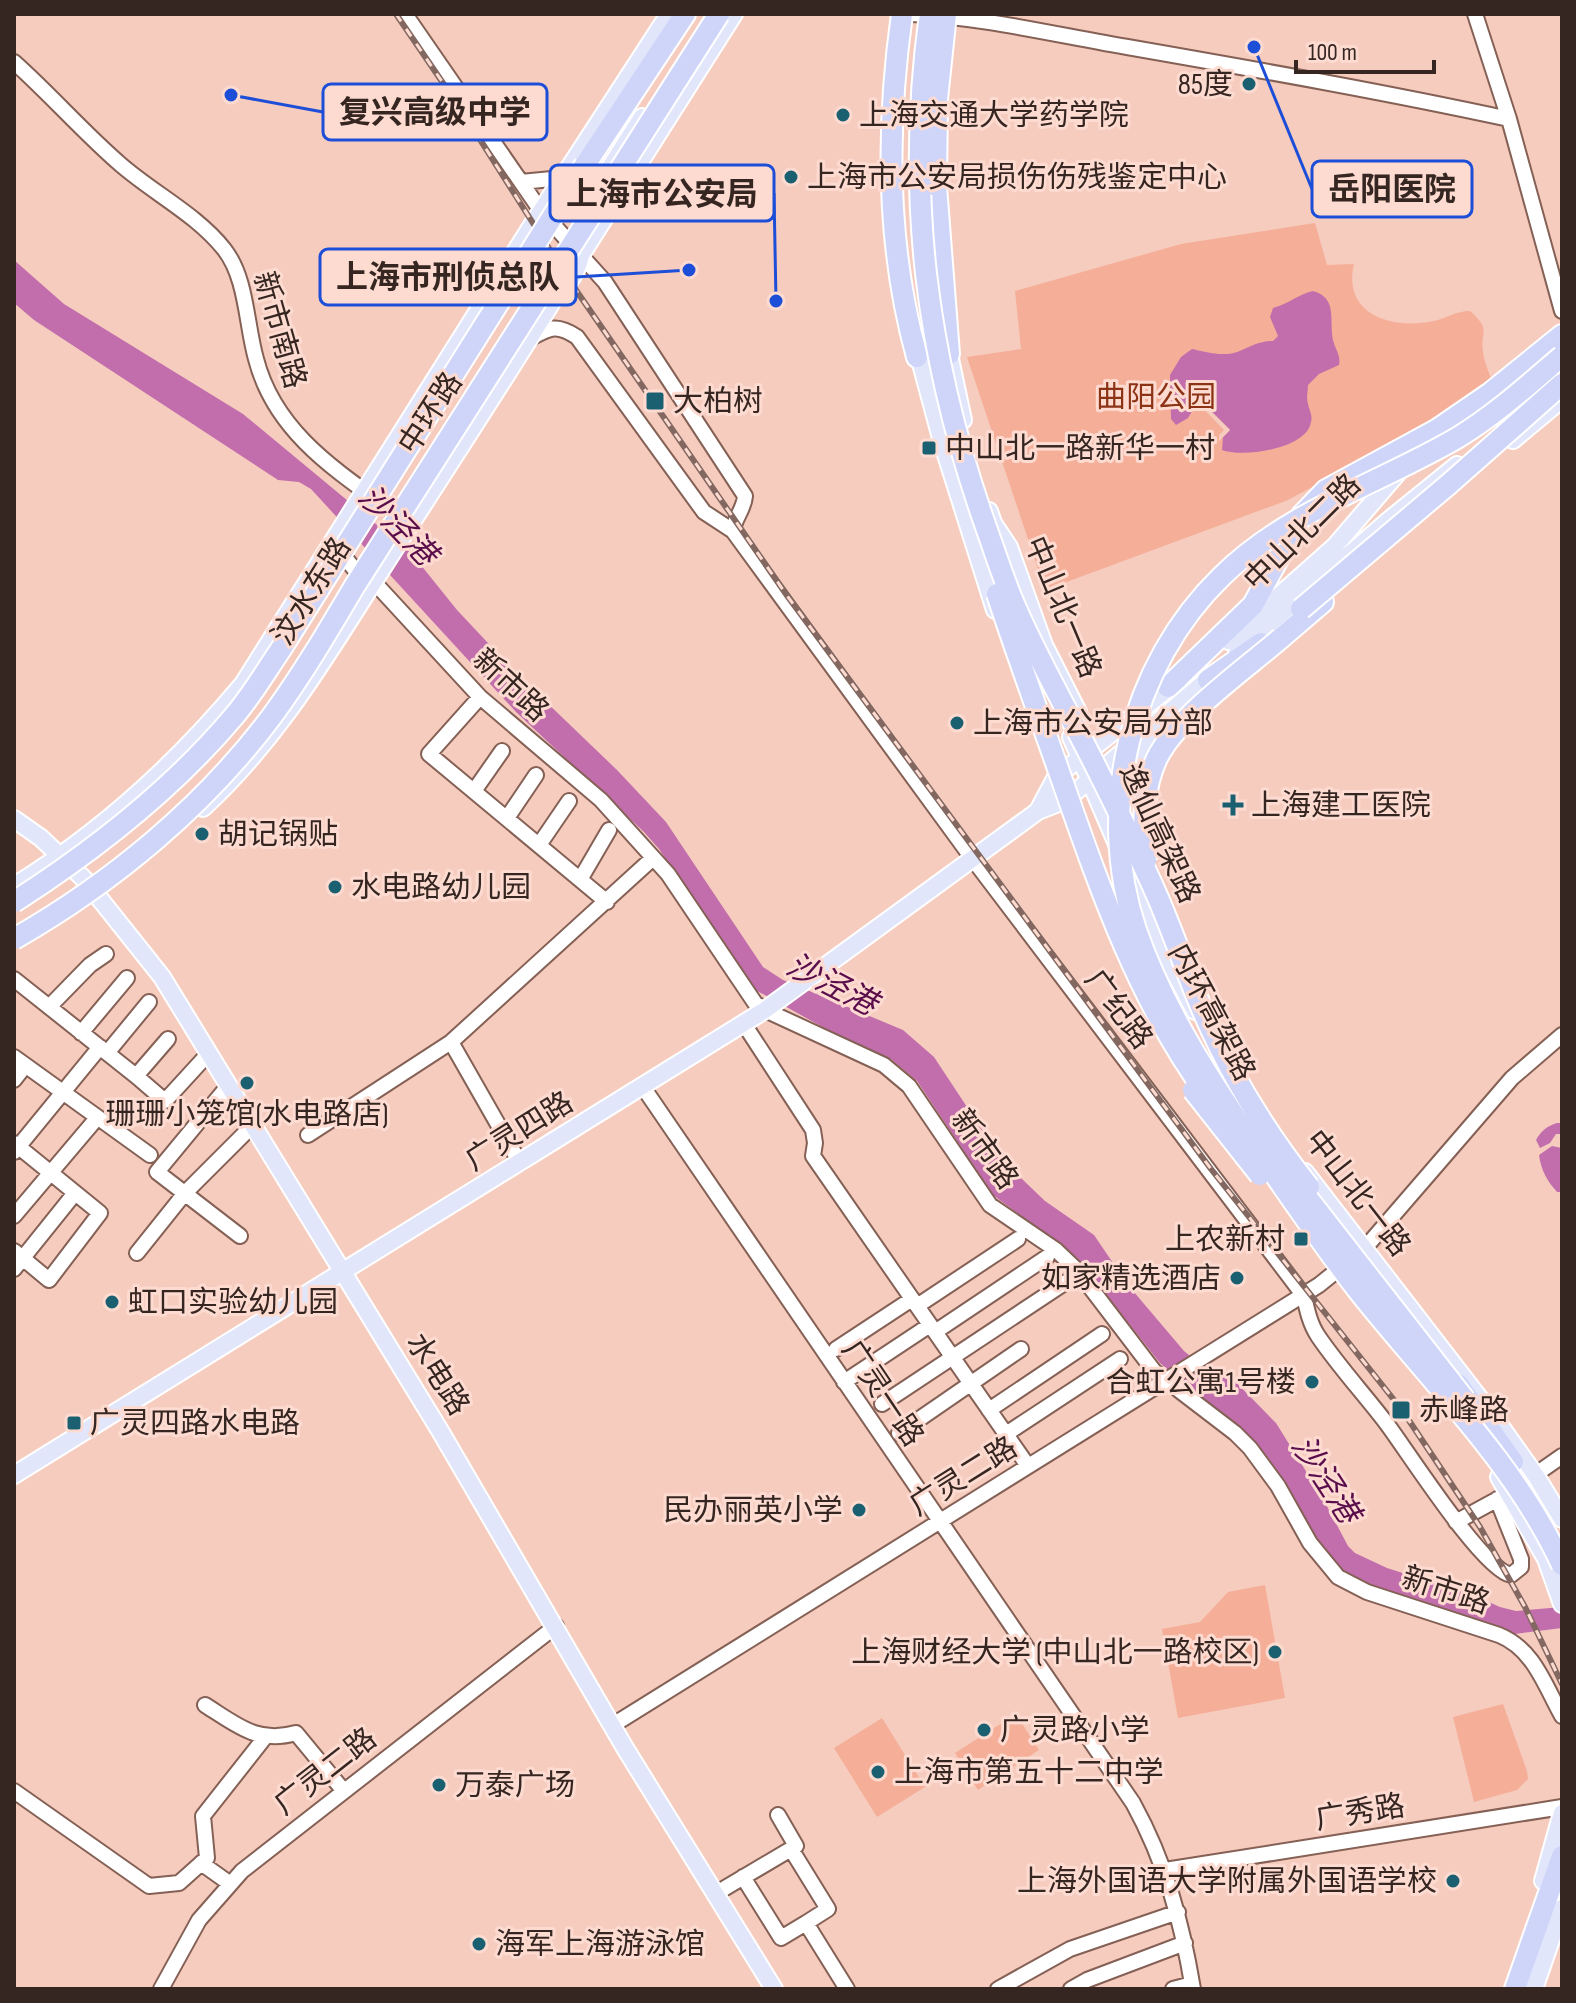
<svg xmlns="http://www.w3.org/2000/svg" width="1576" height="2003" font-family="'Sofia Sans Condensed','Noto Sans SC',sans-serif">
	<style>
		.green { fill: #f5ae98 }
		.water { fill: #c26eac }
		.pier { fill: #f6ccbf }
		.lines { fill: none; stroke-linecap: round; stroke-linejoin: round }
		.minor-casing { stroke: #846055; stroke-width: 18 }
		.major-casing { stroke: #fff; stroke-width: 20 }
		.highway-casing { stroke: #fff; stroke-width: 24 }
		.minor { stroke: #fff; stroke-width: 14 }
		.major { stroke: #e2e6fb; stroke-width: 16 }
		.highway { stroke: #cfd5f9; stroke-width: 20 }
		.rail-casing { stroke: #826860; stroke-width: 6 }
		.rail { stroke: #fddbd1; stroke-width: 3; stroke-dasharray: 9; stroke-linecap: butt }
		.highway-bridge-casing { stroke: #fff; stroke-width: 24; stroke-linecap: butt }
		.highway-bridge { stroke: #cfd5f9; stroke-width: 20 }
		.poi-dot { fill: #1a6071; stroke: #fddbd1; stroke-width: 3 }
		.labels { text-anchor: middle; stroke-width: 6; stroke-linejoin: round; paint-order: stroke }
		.poi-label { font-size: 30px; fill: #362621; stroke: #fddbd1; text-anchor: start }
		.street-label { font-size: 30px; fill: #362621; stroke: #fddbd1 }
		.park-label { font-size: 30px; fill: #8c3315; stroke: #fddbd1 }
		.water-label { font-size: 32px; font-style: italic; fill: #5a0d4b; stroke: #fddbd1 }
		.leader { fill: none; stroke: #1d4ed8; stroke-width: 3 }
		.callout-dot { fill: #1d4ed8; stroke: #fddbd1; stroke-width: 3 }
		.callout { fill: #fddbd1; stroke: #1d4ed8; stroke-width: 3 }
		.callout-label { font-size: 32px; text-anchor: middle; font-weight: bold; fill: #362621 }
	</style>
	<rect width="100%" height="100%" fill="#f6ccbf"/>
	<path class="green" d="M1315,223l12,42 27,-1c-12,51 38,66 80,57 13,-3 22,-10 36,-10 22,20 10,18 13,41 1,9 5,18 8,26l-86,59 -117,63 -243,90 -78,-233 54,-8 -6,-58 166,-47z
		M1265,1585l20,113 -107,20 -16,-89 38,-7 28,-30z
		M1503,1704l24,67 1,8 -11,11 -43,12 -21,-85z
		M1016,1714l23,36 -61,40 -23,-37z
		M882,1718l43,69 -48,30 -43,-69z"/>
	<path class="water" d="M14,260l50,44 179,110 169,140 45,56 59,63 101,97 49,52 97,145 20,13 120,50 31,27 68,103 43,41 49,34 34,50 56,66 32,26 8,-7 52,53 46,74 26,49 7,7 32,15 88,28 25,11 16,4 46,-4v21l-47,6 -9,-1 -137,-46 -21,-12 -20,-17 -16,-25 -23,-45 -23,-33 -106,-92 -83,-105 -84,-63 -76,-114 -26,-22 -54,-24 -85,-47 -93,-139 -15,-17 -128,-120 -205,-223 -12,-7 -21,-2 -244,-160 -20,-17z
		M1313,291c25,7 16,29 20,49 2,9 8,15 6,25l-20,9 -11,11c0,5 -2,13 0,19 1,6 5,11 3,18 -4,27 -69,36 -89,28l1,-13 7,-7 -34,-34 -3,-15 -7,18 8,9 -6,10 -12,7 -5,-6 -1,-44 11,-18 11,-8c14,3 30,8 45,3 13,-5 21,-11 36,-11l5,-5 -8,-19 3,-9c15,-4 28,-15 40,-17z
		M1557,1123h5v11h-6l-6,9 -10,5 -4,-8c5,-9 11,-14 21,-17z
		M1552,1146l10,2v44h-5c-10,-11 -16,-22 -18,-37z"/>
	<path class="pier" d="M1186,380l7,1 -1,5h4v10l34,34 -11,11v-6l5,-5 -31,-32 -1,-8h-2v8l7,8 -1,5 -10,-12z"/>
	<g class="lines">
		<g class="minor-casing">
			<path id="minor" d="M405,14l136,197 64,71 140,214c-1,14 -11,22 -12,35
				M911,14c74,3 149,22 222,34 126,22 251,44 376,71
				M1475,14l34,105 53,192
				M14,62c37,33 69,70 106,102 33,29 76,50 104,85 23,29 22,75 32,110 20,78 89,117 150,162
				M521,182l41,-4
				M529,339c20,-11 27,-16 48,-2l127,175 29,19 239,327 332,438c3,14 6,28 14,40 21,31 47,59 69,88 21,28 96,146 124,151l10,-8v-8l-24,-60
				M337,548l19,23 18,11 106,115 121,103 67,74 87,129 10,7 119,55 25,21 81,119 66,45 21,20 77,101 81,62 15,15 28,38 32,57 28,34 29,15 132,43c35,14 46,51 63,81
				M480,697l-51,57 178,148
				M474,791l28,-40
				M507,818l29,-43
				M539,845l30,-44
				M581,878l28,-48
				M14,979l122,97 32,-37
				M49,1007l41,-42 16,-11
				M744,1024l69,106 2,13 -2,13 215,310
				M81,1033l46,-55
				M451,1042l69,121
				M107,1053l42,-51
				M14,1057l136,98
				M136,1076l29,25 43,-47
				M14,1080l11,-14
				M228,1086l-71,86 83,64
				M643,1087l490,716c33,60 49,120 60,186
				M308,1135l143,-93 202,-184
				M14,1143l86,70 -51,67 -35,-29
				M14,1152l86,-105
				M14,1216l83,-98
				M137,1253l48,-60 67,-67
				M14,1269l61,-76
				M917,1306l101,-67
				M935,1332l112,-75
				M836,1349l76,-50
				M844,1382l86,-57
				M882,1404l184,-122
				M989,1410l113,-76
				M899,1433l122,-84
				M1006,1434l114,-75
				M1456,1522l53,-29 53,-37
				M205,1705c32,20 52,39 91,28l47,57
				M613,1725l706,-440 46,-37 147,-170 50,-43
				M14,1791l135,95 30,-3 28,-25 -4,-42 63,-80
				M778,1815l18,31 -5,3 37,60 -22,14 41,66
				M201,1863l28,20
				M1165,1870l397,-63
				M743,1877l38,61 25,-15
				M715,1894l76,-45
				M161,1989l38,-69 43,-49 314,-245
				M998,1989l72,-40 108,-37
				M1071,1989l16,-9 98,-37
				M1173,1989l19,-5"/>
		</g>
		<g class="major-casing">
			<path id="major" d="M588,202l54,-85
				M916,345l26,97 53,168
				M947,345l16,75
				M1513,440l49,-41
				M989,511l4,12 16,24 35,98 34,67
				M1228,641l107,-95 66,-77
				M1237,652l152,-132 68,-55
				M1071,737l88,205 36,69
				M1141,778l11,-49
				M203,808c77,-71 126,-157 182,-244 57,-89 115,-177 170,-267 13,-12 23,-25 26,-42l153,-241
				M1038,811l18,-34 123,-97
				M14,819l27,19 43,41 78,98 277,452 186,319 149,241
				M14,886c88,-54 163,-123 229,-202l298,-473 128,-197
				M1305,1172l189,245 42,59 26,43
				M14,1475l751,-465 273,-199 28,-11 148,-126
				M1499,1477l47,82 16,45
				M1543,1881l19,-68
				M1534,1989l28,-81"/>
		</g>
		<g class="highway-casing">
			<path id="highway" d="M902,14c-16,114 -16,231 15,343
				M585,165l100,-151
				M936,186l13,168
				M1281,638l42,-36
				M1208,680l53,-37
				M1168,687l85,-82 49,-90 24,-25 112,-61 51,-35 73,-59
				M1458,1384l55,78
				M1515,1989l47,-133"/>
		</g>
		<use href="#minor" class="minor"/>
		<use href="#major" class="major"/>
		<use href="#highway" class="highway"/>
		<g class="rail-casing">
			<path id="rail" d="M396,14l64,94 109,172 219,317 423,572 191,241 78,117 45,80 37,77"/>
		</g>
		<use href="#rail" class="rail"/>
		<g class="highway-bridge-casing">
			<path id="highway-bridge" d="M930,14c-25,181 -4,344 57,516 10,28 19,57 31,83 25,56 56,109 83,164 17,33 33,68 49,103 18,38 31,78 47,117 28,69 66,132 112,190
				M936,186l1,-87 9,-85
				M1562,356c-34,29 -67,59 -105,82 -79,46 -169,73 -235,138 -92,89 -127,233 -86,354 29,84 80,160 130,232 30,43 59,86 91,127 70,89 157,172 205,276
				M997,594c21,64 44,126 66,189 38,109 77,221 146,314
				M1301,609l148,-125 113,-100
				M1146,861c-3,-33 -4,-72 11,-103 21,-42 87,-88 124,-120
				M14,902c81,-52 159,-113 221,-187 17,-20 31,-44 46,-66l304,-484
				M14,939c98,-56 190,-132 258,-223 30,-41 56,-85 82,-129l365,-573
				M1193,1090l67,85
				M1295,1182l170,218"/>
		</g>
		<use href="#highway-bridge" class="highway-bridge"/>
	</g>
	<g class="poi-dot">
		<circle cx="1249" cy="84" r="8"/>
		<circle cx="843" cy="115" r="8"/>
		<circle cx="791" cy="177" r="8"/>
		<rect x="645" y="391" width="20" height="20" rx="4"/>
		<rect x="921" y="440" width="16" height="16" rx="4"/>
		<circle cx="957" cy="723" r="8"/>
		<path d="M1229 793h8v8h8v8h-8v8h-8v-8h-8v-8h8z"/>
		<circle cx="202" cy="834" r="8"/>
		<circle cx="335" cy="887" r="8"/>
		<circle cx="247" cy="1083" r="8"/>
		<rect x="1293" y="1231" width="16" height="16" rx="4"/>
		<circle cx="1237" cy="1278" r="8"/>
		<circle cx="112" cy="1302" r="8"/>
		<circle cx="1312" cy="1382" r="8"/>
		<rect x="1391" y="1400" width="20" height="20" rx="4"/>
		<rect x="66" y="1415" width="16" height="16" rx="4"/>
		<circle cx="859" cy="1510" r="8"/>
		<circle cx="1275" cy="1652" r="8"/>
		<circle cx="984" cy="1730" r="8"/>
		<circle cx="878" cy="1772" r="8"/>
		<circle cx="439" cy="1785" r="8"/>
		<circle cx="1453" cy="1881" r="8"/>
		<circle cx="479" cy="1944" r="8"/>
	</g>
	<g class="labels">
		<g class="poi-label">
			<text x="1233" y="94" text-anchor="end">85度</text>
			<text x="859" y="125">上海交通大学药学院</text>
			<text x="807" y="187">上海市公安局损伤伤残鉴定中心</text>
			<text x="673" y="411">大柏树</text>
			<text x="945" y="458">中山北一路新华一村</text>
			<text x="973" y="733">上海市公安局分部</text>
			<text x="1251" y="815">上海建工医院</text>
			<text x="218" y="844">胡记锅贴</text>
			<text x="351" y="897">水电路幼儿园</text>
			<text x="247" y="1124" text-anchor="middle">珊珊小笼馆(水电路店)</text>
			<text x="1285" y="1249" text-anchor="end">上农新村</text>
			<text x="1221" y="1288" text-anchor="end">如家精选酒店</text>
			<text x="128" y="1312">虹口实验幼儿园</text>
			<text x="1296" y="1392" text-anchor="end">合虹公寓1号楼</text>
			<text x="1419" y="1420">赤峰路</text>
			<text x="90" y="1433">广灵四路水电路</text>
			<text x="843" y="1520" text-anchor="end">民办丽英小学</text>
			<text x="1259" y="1662" text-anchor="end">上海财经大学 (中山北一路校区)</text>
			<text x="1000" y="1740">广灵路小学</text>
			<text x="894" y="1782">上海市第五十二中学</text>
			<text x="455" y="1795">万泰广场</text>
			<text x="1437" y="1891" text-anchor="end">上海外国语大学附属外国语学校</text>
			<text x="495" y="1954">海军上海游泳馆</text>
		</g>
		<g class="street-label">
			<text transform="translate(280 330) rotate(74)" y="10">新市南路</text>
			<text transform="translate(430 413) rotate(-57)" y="10">中环路</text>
			<text transform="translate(1302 532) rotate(-45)" y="10">中山北二路</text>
			<text transform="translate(311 591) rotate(-58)" y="10">汶水东路</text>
			<text transform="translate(1063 607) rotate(67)" y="10">中山北一路</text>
			<text transform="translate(511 685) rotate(43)" y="10">新市路</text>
			<text transform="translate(1160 833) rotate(65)" y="10">逸仙高架路</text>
			<text transform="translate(1119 1009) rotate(53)" y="10">广纪路</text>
			<text transform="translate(1212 1012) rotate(62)" y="10">内环高架路</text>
			<text transform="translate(519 1131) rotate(-32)" y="10">广灵四路</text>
			<text transform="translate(985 1149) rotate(54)" y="10">新市路</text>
			<text transform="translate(1358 1193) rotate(52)" y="10">中山北一路</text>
			<text transform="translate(438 1374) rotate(58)" y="10">水电路</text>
			<text transform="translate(883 1393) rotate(56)" y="10">广灵一路</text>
			<text transform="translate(963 1476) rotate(-32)" y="10">广灵二路</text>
			<text transform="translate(1446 1590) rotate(18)" y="10">新市路</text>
			<text transform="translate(325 1771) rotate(-38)" y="10">广灵二路</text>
			<text transform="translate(1360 1812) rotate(-9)" y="10">广秀路</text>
		</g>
		<g class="park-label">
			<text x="1156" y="407">曲阳公园</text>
		</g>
		<g class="water-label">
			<text transform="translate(398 525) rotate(46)" y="11">沙泾港</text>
			<text transform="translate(832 984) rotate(27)" y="11">沙泾港</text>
			<text transform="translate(1326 1479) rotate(57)" y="11">沙泾港</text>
		</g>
	</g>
	<path class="leader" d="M231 95L323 112M1254 47L1312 189M776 301L774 193M689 270L576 277"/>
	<g class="callout-dot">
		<circle cx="231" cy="95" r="8"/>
		<circle cx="1254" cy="47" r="8"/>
		<circle cx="776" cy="301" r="8"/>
		<circle cx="689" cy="270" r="8"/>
	</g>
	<g class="callout">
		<rect x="323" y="84" width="224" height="56" rx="8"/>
		<rect x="1312" y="161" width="160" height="56" rx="8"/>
		<rect x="550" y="165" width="224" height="56" rx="8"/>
		<rect x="320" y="249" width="256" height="56" rx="8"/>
	</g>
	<g class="callout-label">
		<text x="435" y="123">复兴高级中学</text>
		<text x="1392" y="200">岳阳医院</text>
		<text x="662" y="205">上海市公安局</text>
		<text x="448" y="288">上海市刑侦总队</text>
	</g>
	<rect width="1576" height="2003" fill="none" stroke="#362621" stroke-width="32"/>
	<path d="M1296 60v12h138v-12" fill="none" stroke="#362621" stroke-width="4"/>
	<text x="1308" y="60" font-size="24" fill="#362621" stroke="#fddbd1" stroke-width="6" paint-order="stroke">100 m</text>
</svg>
